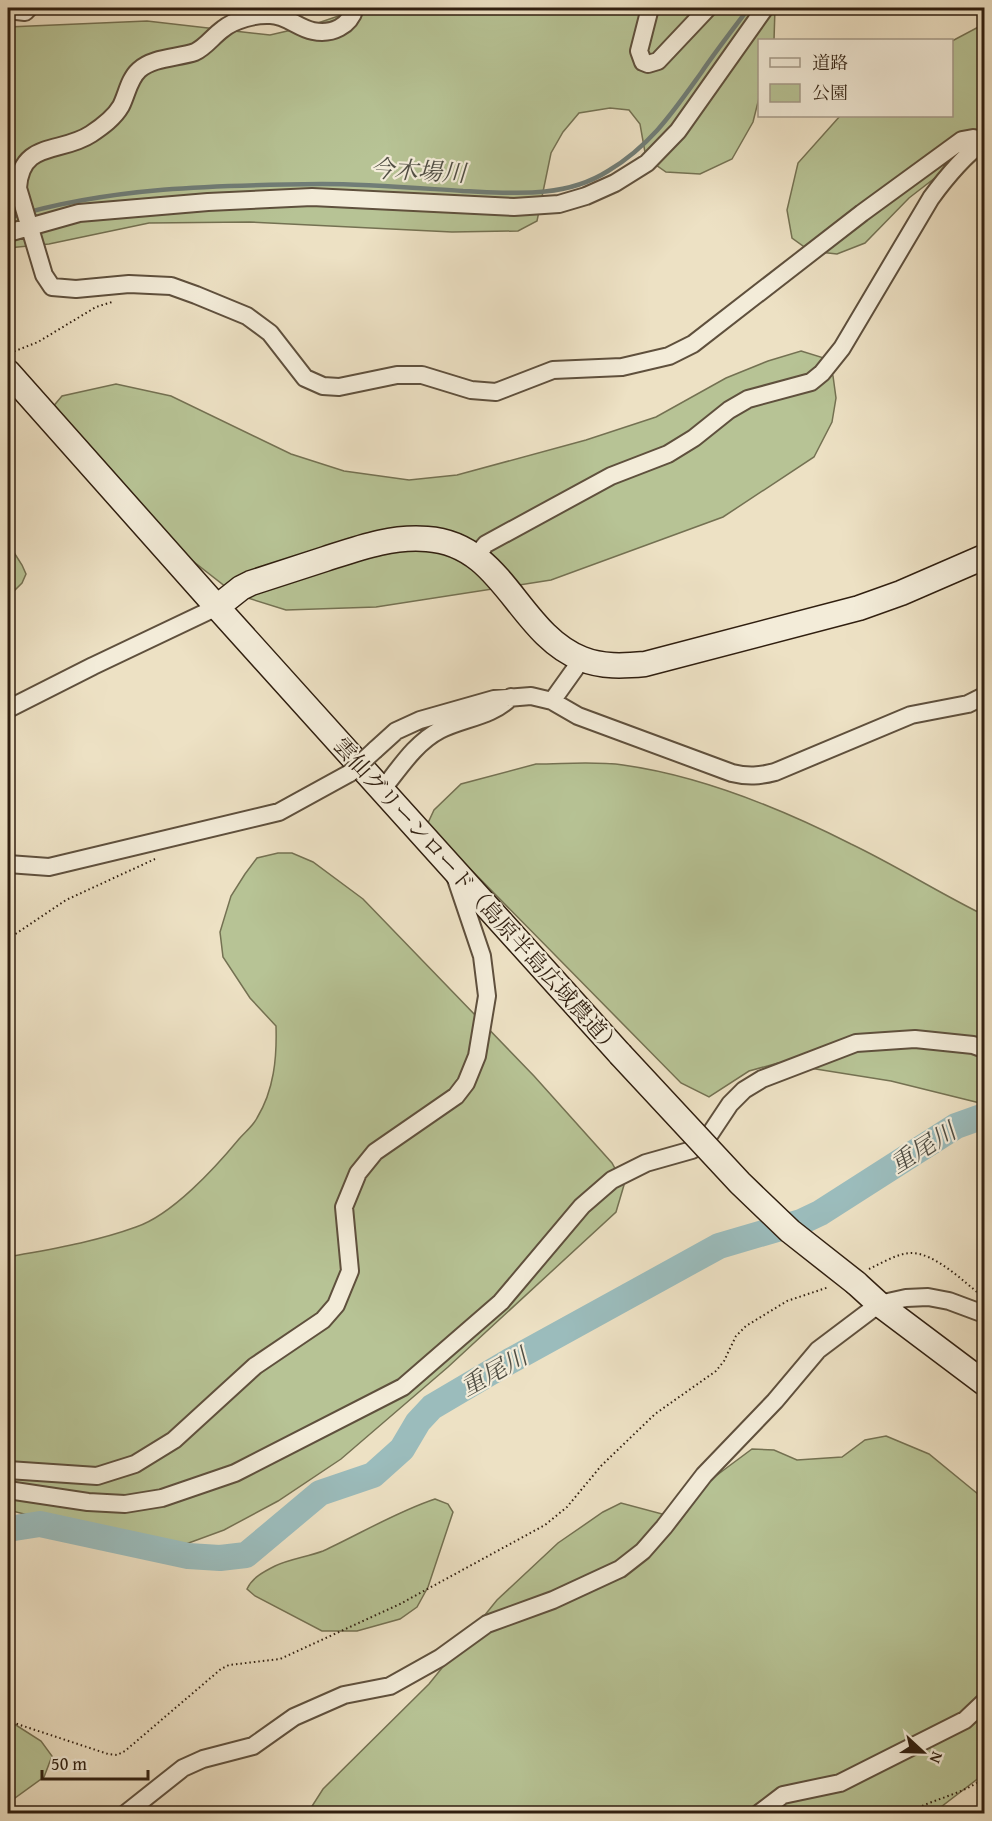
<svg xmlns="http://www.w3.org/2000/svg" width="992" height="1821" font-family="'Gentium Book Plus','Noto Serif JP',serif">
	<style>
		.green { fill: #b7c395; stroke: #747152; stroke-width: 1.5 }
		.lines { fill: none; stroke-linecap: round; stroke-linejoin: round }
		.stream { stroke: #707d77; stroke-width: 4.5 }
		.river { stroke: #9bbcbc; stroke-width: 26 }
		.street-casing { stroke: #5f503d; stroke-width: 20 }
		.secondary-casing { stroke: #301f10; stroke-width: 27 }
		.path { stroke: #301f10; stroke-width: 2; stroke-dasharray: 1.5 3; stroke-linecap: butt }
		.street { stroke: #f3ecd9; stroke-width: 16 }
		.secondary { stroke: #f3ecd9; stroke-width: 24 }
		.street-bridge-casing { stroke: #5f503d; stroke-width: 20; stroke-linecap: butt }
		.secondary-bridge-casing { stroke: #301f10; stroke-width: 27; stroke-linecap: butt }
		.street-bridge { stroke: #f3ecd9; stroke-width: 16 }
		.secondary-bridge { stroke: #f3ecd9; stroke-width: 24 }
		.labels { text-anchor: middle; stroke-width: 4.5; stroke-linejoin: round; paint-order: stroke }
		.street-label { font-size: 22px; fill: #301f10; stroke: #f3ecd9 }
		.water-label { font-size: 24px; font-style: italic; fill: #504e44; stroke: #f3ecd9 }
	</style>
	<rect width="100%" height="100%" fill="#ede1c4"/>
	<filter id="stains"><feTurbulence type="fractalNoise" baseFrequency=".00333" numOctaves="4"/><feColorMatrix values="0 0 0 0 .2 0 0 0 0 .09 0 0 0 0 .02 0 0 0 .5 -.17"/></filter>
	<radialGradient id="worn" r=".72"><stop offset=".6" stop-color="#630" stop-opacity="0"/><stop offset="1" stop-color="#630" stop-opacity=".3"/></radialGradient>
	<path class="green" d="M362,8h226l30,3 15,-3h142l-1,32h-14l-1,58 -6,24 -21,37 -32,15 -34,-2 -20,-14 -6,-34 -11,-14 -19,-2 -31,5 -16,19 -12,21 -14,68 -19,10 -66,1 -202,-10 -101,1 -100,21 -41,4v-221l139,-6 123,14 39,-9z
		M984,24v116l-75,58 -44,45 -28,11 -27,-3 -18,-13 -5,-28 11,-47 42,-47h112v-75z
		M801,351l23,7 9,18 3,22 -4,24 -18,35 -91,60 -172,63 -175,27 -90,3 -51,-16 -110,-86 -58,-61 -22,-15 1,-17 16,-19 54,-12 55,12 120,58 53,17 65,9 48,-5 129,-35 70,-23 70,-39 42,-17z
		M8,543l14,22 4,9 -4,9 -14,14z
		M536,764c28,0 59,-3 87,1 79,11 157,43 228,79 46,22 88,49 133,71v189l-93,-23 -113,-18 -29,8 -40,26 -28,-14 -254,-258 7,-15 27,-26z
		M278,853h14l21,9 50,37 171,177 78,87 12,22 -8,27 -168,155 -107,92 -63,42 -54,29 -38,14 -53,-3 -125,-31v-253c43,-8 87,-15 128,-30 36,-12 79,-59 103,-88 6,-7 14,-13 18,-21 17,-28 20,-60 19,-92l-26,-28 -27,-41 -3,-25 11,-36 14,-22 12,-16z
		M886,1436l43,18 55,45v275l-51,39 -626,1 16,-25 106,-105 68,-84 61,-57 45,-31 18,-9 41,11 14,-3 33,-30 43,-32 22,1 23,10 45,-3 23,-17z
		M435,1499l13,5 5,8 -25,75 -11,20 -17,12 -43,12h-35l-67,-35 -8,-7c5,-11 16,-17 28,-23 15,-7 32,-9 48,-15 37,-17 73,-39 112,-52z
		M8,1720l33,21 11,15 -8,21 -36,26z"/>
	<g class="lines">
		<path class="stream" d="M8,218c100,-31 209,-33 314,-34 47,0 94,4 141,7 49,2 101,8 145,-20 43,-26 65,-59 93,-98 15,-22 32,-44 48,-65
			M975,1814l9,-4"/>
		<path class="river" d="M8,1529l32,-5 148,32 32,2 26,-3 74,-62 53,-18 29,-26 16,-27 14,-15 78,-46 209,-115 82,-24 19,-9 136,-87 28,-10"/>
		<g class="street-casing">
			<path id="street" d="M355,8c-5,18 -23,27 -42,23 -15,-3 -27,-16 -43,-16 -14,-1 -36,5 -47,14 -10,7 -17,18 -28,23 -17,6 -42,5 -56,18 -10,9 -12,24 -18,36 -7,12 -18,20 -30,28 -30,20 -70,6 -73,54l26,87 8,12 24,2 53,-5 42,2 25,9 51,21 23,17 35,45 18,8 16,1 58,-12h25l49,15 25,2 57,-22 69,-3 47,-11 24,-12 169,-131 100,-73 11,-2 11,3
				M650,8l-11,43 4,11 5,2 10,-3 50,-53
				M8,10l17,2 4,-4
				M8,233l71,-20 129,-11 104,-5 202,10 45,-3 27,-8 29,-13 32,-20 31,-32 87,-123
				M475,557l11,-13 125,-68 57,-22 26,-16 35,-28 19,-11 63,-17 11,-9 20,-25 89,-150c16,-22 32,-41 53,-57
				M552,701l30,-42
				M8,709l85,-43 124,-59
				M375,750l21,-19 24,-11 74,-21 37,-3 21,5 26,15 154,57c16,4 28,3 43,-1l136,-57 57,-11 16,-8
				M382,790c17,-21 33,-47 58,-60 23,-12 52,-13 71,-33
				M8,864l41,3 230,-55 71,-39
				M8,1470l89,6 38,-12 39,-24 81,-74 68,-46 13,-15 14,-34 -6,-64 14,-34 17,-21 81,-56 10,-13 11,-27 10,-60 -5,-40 -27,-80
				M8,1490l80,12 37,2 37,-6 73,-25 168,-86 98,-85 81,-96 30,-26 34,-17 46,-13 18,-16 20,-30 14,-14 18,-11 94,-36 59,-4 58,6 11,4
				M125,1814l58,-46 20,-9 50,-13 41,-29 50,-22 46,-9 50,-28 47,-34 66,-24 67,-31 23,-18 21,-24 40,-52 71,-74 43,-51 61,-46 27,-6 22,-1 21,4 35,13
				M758,1814l25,-19 57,-12 125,-63 19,-18"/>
		</g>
		<g class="secondary-casing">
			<path id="secondary" d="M8,372l209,235 403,447
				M217,607l24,-19 10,-5c24,-8 49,-16 74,-24 34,-11 66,-23 102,-20 77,5 90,94 155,120 20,8 41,7 63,5l214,-56 42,-15 83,-36
				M856,1283l23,21 105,79"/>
		</g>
		<path class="path" d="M10,353l28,-11 58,-35 16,-5
			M8,939l58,-39 89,-41
			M869,1269c13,-6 27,-15 41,-16 24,-1 54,29 72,43
			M8,1721l100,33 9,1 8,-4 96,-82 8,-4 51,-6 120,-55 145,-79 22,-18 34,-41 54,-52 61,-43 8,-10 12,-25 10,-10 41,-25 42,-14
			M906,1814c25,-15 56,-19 78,-36"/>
		<use href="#street" class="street"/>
		<use href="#secondary" class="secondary"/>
		<g class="street-bridge-casing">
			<path id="street-bridge" d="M350,773l25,-23"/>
		</g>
		<g class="secondary-bridge-casing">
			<path id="secondary-bridge" d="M620,1054l120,129 50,48 66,52"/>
		</g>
		<use href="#street-bridge" class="street-bridge"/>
		<use href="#secondary-bridge" class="secondary-bridge"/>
	</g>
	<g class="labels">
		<g class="street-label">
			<text transform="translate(478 896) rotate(48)" y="8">雲仙グリーンロード（島原半島広域農道）</text>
		</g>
		<g class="water-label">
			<text transform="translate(418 171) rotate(3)" y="8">今木場川</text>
			<text transform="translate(923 1148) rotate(-32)" y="8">重尾川</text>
			<text transform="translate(494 1372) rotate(-29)" y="8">重尾川</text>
		</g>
	</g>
	<rect width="992" height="1821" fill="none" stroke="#ede1c4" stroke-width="30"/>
	<rect x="9" y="9" width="974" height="1803" fill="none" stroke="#301f10" stroke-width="3"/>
	<rect x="15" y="15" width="962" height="1791" fill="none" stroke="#301f10" stroke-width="1.5"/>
	<rect x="758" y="39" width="195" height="78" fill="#f3ecd9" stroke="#a59a89" stroke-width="1.5"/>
	<rect x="770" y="58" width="30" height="9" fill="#f3ecd9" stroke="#a59a89" stroke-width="1.5"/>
	<text x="812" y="69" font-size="18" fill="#301f10">道路</text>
	<rect x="770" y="84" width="30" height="18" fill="#b7c395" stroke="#a59a89" stroke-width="1.5"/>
	<text x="812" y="99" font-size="18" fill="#301f10">公園</text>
	<g transform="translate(923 1752) rotate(112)" stroke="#f3ecd9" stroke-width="4.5" paint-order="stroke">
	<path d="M0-4.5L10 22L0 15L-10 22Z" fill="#301f10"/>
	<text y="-9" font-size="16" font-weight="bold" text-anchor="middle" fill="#301f10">N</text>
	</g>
	<path d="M42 1770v9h106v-9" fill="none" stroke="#301f10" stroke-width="3"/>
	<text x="51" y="1770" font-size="18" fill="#301f10" stroke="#f3ecd9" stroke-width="4.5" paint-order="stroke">50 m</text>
	<rect width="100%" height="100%" filter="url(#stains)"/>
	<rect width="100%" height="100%" fill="url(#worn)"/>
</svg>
